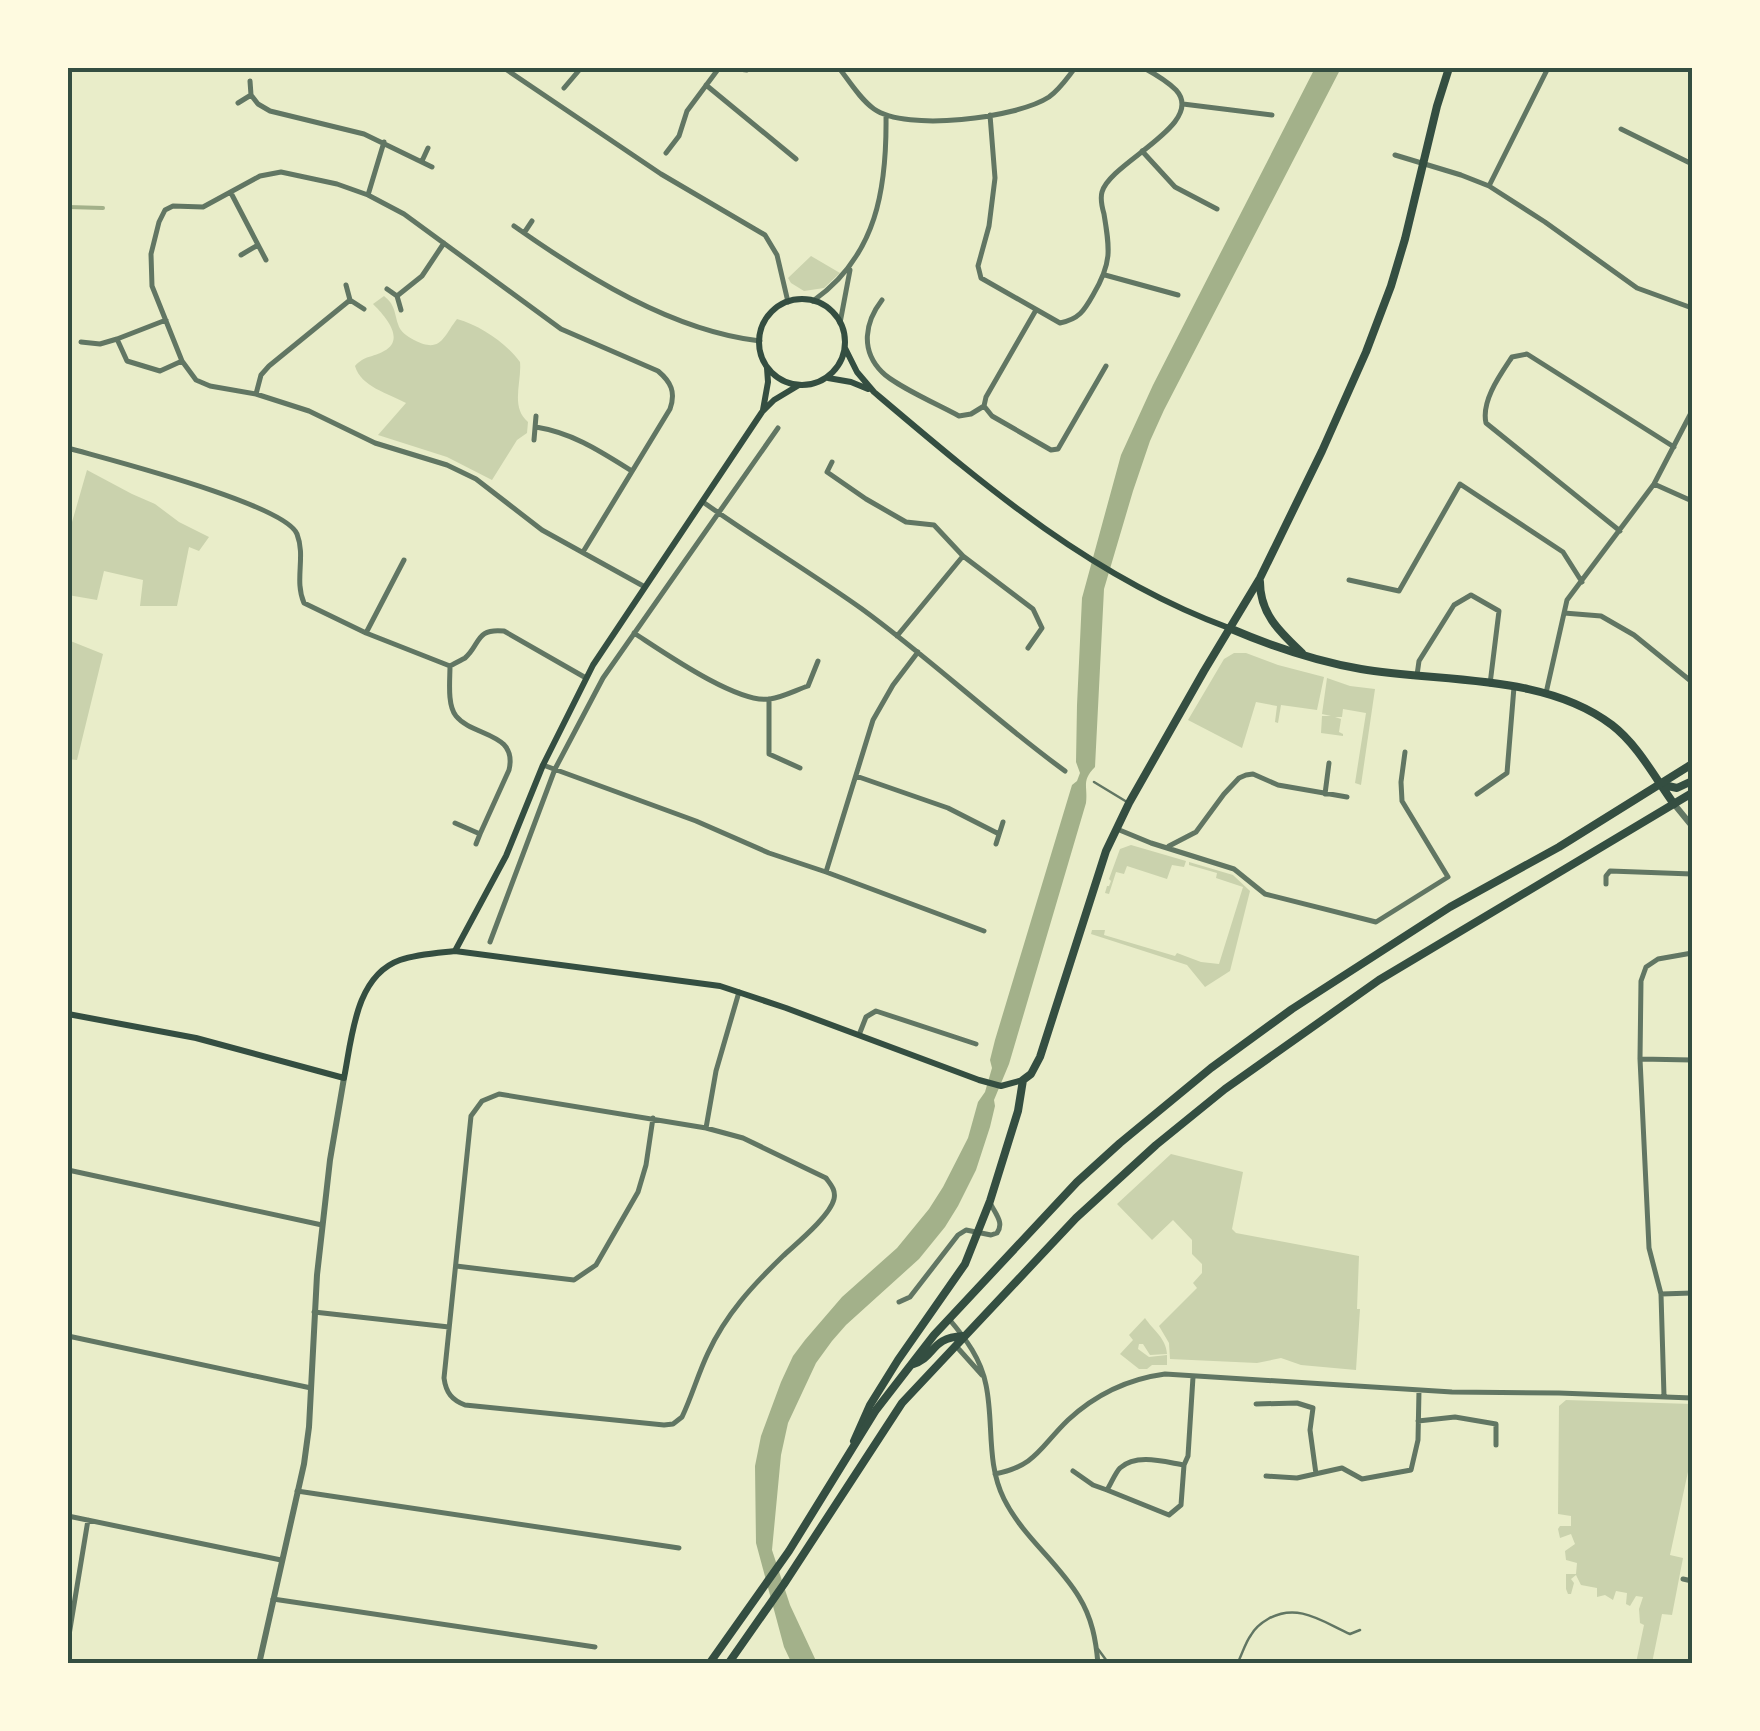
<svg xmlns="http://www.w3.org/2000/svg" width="1760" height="1731" font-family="'Nunito Sans',sans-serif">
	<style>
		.green { fill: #cad2ad }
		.water { fill: #a3b18a }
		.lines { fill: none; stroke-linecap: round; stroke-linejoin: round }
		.stream { stroke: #a3b18a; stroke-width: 4 }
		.service { stroke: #617663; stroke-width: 2.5 }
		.minor { stroke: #617663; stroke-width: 5 }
		.tertiary { stroke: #617663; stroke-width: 6 }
		.secondary { stroke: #344e41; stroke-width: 6 }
		.primary { stroke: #344e41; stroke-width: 8 }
		.trunk { stroke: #344e41; stroke-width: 8 }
		.neatline { fill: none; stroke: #344e41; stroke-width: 4 }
	</style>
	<rect width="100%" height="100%" fill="#e9edc9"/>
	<path class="green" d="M811,256l29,17 -16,15 -20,3 -13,-8 -3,-5z
		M384,296c11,9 10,15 14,28 2,8 9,12 16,16 27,14 29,-3 43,-21 24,7 48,23 63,43 2,20 -10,45 8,60l-1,11 -10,7 -25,40 -45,-23 -69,-22 28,-32c-18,-10 -45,-16 -51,-37 10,-11 17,-8 29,-15 23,-12 -1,-37 -11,-47z
		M87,470l45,24 23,10 24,18 30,15 -10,14 -10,-4 -12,59h-37l3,-26 -39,-9 -7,29 -29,-5v-59z
		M68,640l35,14 -26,106 -9,-1z
		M1234,653h12l32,12 46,12 -7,33 -36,-5 -3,18 -3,-1 2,-16 -21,-4 -14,46 -54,-28 36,-61z
		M1327,678l23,8 25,3 -14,96 -6,-2 11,-70 -23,-4 -1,8h-7l6,2 -2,13 4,2v2l-22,-3 1,-17h9l-9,-2z
		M1131,845l55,16 -2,6 -12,-2 -5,14 -40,-13 -3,8 -8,-2 -7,22 -4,-1 2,-7h2l2,-5 -2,-2 11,-30z
		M1189,862l44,13 17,16 -20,80 -25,16 -18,-22 -96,-31 1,-4h13l-1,5 71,21 2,-3 24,9 18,2 24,-77 -27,-9 1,-5 -28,-8z
		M1171,1154l72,18 -11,57 4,4 123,23 -2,53h3l-4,61 -55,-5 -20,-7 -24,5 -87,-4 -1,-16 -10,-17 38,-38 -4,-5 9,-10v-9l-10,-10v-14l-19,-20 -21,20 -35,-36z
		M1145,1318c8,12 21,20 22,36l-17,1 -7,-11h-4l-1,5 11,8 18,-2v10h-15l-5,4h-8l-19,-15 13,-14 -4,-5z
		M1566,1400l126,4v53l-1,1 -21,97 13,3 -11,57 -10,-1 -10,49h-16l8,-38 -4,-2 -1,-14 4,-12 -7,-1 -6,10 -4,-2 1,-11 -11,-2 -3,9 -8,-5 -8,2v-9l-16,-3 -5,-10 -5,4 3,4 -3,11h-3l-2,-5v-15h10l1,-11 -11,-3 -1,-9 10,-7 -4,-10 -11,4 -2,-9 2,-3h11v-10l-13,-2 1,-108z"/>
	<path class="water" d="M1315,68h26l-177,342 -14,31 -17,50 -29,98 -9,178c-14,14 -7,19 -9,36l-77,261 -15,36 1,6 -5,21 -14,43 -18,36 -13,21 -26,32 -73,66 -14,16 -16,22 -28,60 -7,32 -9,95 18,55 27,58 -25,1 -8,-17 -28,-104 -1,-77 6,-30 20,-54 12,-26 12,-16 37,-43 55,-49 32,-39 14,-22 25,-49 10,-36 7,-10 7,-24 -2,-8 5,-20 77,-255 5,-4 3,-8 -4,-11 1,-57 5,-107 39,-143 32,-70z"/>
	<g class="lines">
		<path class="stream" d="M68,207l35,1"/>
		<path class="service" d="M1094,782l33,20
			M1098,1649l11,15
			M1237,1664c5,-9 8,-21 14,-29 4,-7 10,-12 17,-16 30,-17 55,3 82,15l10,-4"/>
		<path class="minor" d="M504,68l157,106 104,61 12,20 11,47
			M729,68l18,2 2,-2
			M839,68c11,14 21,31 35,41 32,23 143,9 175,-12 11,-8 18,-19 26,-29
			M706,85l90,74
			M564,88l17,-20
			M251,95l7,9 12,7 94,23 68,33
			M238,103l13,-8 -1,-14
			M1183,104l89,11
			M990,115l5,63 -6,48 -11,40 3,12 79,45c19,-4 24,-12 33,-28 19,-32 17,-45 11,-81 -2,-7 -4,-15 -2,-22 8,-30 105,-68 74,-102 -9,-9 -21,-16 -32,-22
			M1621,129l71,35
			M1142,151l33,36 42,22
			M666,153l13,-17 8,-25 32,-43
			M1395,155l66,20 28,11 56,36 92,66 55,20
			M422,161l6,-13
			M1489,186l59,-118
			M231,193l35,67
			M368,195l16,-53
			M514,226c71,50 158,105 246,115
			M524,233l8,-12
			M241,255l17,-10
			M1105,275l73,20
			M346,285l4,15 14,9
			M387,289l10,7 4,14
			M397,296l25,-20 22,-33
			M882,300c-17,22 -22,50 0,72 12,13 59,34 77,44l12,-2 13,-8
			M813,301c64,-45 74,-113 73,-186
			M1036,310l-50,87 -2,9 8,10 59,34 7,-1 48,-83
			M166,320l-49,19 10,22 33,10 22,-10
			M840,323l10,-53
			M81,342l19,2 17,-5
			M256,394l5,-19 8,-9 81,-66
			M536,427c37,6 64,24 96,44
			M534,440l2,-24
			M68,448c38,11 217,56 229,86 9,23 -3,46 7,69l62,30
			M832,462l-5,10 39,27 40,23 28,3 29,31 -66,80
			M1654,484l38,17
			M703,502c52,37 107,70 159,107 70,51 133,111 203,162
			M1620,531l-134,-108c-5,-22 14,-48 26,-66l15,-3 147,93
			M583,552l87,-143c6,-17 1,-27 -12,-38l-97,-42 -157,-115 -36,-19 -31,-11 -56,-12 -21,4 -57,31 -30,-1 -8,4 -6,12 -8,32 1,32 30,75 14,19 14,6 46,8 53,17 66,32 72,22 29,14 66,51 103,57
			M963,556l70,53 9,19 -14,20
			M404,560l-38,73 84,33c2,-1 13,-7 15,-8 16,-14 10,-30 39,-27l82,47
			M1349,580l50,11 61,-107 103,68 19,30
			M1564,613l37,3 33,19 58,47
			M634,633c28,18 103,71 136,66 13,-2 26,-9 38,-13l10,-25
			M450,666c0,14 -3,39 6,50 17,21 62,16 53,54l-29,64
			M1417,675l2,-14 35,-56 17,-10 28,16 -9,73
			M1546,693l21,-93 87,-116 38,-73
			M769,699v55l31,14
			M543,765l153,56 73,32 57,19 47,-152 20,-35 25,-33
			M856,776l92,32 51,26
			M1325,794l4,-31
			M1477,794l30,-21 7,-86
			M455,823l25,11 -4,10
			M1117,829l34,14 83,26 31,25 111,28 72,-45 -46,-76 -1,-19 4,-30
			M996,844l7,-22
			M1169,846l27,-14 28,-38 15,-16 7,-3 7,-1 25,11 69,12
			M826,872l158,59
			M1606,884v-8l4,-5 82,3
			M490,942l65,-173 48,-91 175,-250
			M859,1035l7,-18 10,-6 100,33
			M1640,1059l52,1
			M499,1094l207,34 37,10 83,40c5,7 10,12 8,21 -4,17 -37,44 -51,57 -30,29 -57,58 -75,97 -10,21 -16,43 -26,64l-9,7 -9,1 -199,-20c-13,-5 -19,-12 -21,-27l27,-262 11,-15z
			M706,1128l10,-57 23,-79
			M68,1170l254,55
			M456,1266l118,14 22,-15 42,-73 8,-27 7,-47
			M1661,1294l31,-1
			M899,1302l11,-5 48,-62 8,-5 25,5 6,-2c8,-11 -3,-20 -7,-31
			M314,1312l135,15
			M949,1319c17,20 32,40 37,66 8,38 0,78 18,114 19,38 54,63 75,98 13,21 17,43 19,67
			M68,1336l243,52
			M956,1346l26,29
			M1664,1396l-3,-102 -12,-46 -9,-189 1,-78 5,-14 12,-8 34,-6
			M1256,1404l41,-1 16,5 -3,22 6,44
			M1418,1421l37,-4 41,7v21
			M1184,1465c-19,-3 -47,-12 -64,3 -5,5 -9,16 -13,22l62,25 12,-10 3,-40 4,-9 5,-79
			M1073,1471l20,14 14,5
			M995,1474c41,-8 45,-27 73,-54 27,-25 60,-41 97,-46l287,18 107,1 133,5
			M1266,1476l31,2 45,-10 20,11 49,-9 7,-30 1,-50
			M297,1491l382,57
			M68,1516l213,44
			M1683,1579l9,2
			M273,1599l322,48
			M68,1641l20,-121"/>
		<path class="tertiary" d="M1674,804l18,22
			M259,1664l45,-200 5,-37 8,-152 13,-115 14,-82"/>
		<path class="secondary" d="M759 342a43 43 0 1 1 86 0a43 43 0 1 1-86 0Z
			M845,348l12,24 17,20c111,94 217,185 355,236
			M828,378l23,4 17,7
			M763,410l5,-28 -1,-14
			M455,951l51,-95 37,-91 50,-100 169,-253 12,-12 25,-15
			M68,1014l128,24 148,40c8,-40 11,-102 56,-118 17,-6 36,-7 55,-9l265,35 66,22 193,72 22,6 22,-6"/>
		<path class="primary" d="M1260,582c0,32 20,50 42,71
			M1229,628c42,18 86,33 132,41 81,14 183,4 251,56 26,20 43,53 62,79
			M1659,784l18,4 15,-7
			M854,1441l16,-36 28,-45 67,-96 25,-63 28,-90 5,-31 8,-6 9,-17 66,-206 23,-48 75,-132 56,-93 62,-127 44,-99 25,-66 14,-47 32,-133 12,-38"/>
		<path class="trunk" d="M911,1365c26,-8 18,-27 52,-29
			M709,1664l80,-113 87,-141 58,-75 143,-153 43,-39 91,-75 81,-59 158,-102 109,-60 133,-83
			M728,1664l56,-80 118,-181 174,-185 80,-73 69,-56 154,-109 313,-187"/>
	</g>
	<rect width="1760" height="1731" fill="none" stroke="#fefae0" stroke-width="140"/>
	<rect x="70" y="70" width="1620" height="1591" class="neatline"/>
</svg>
